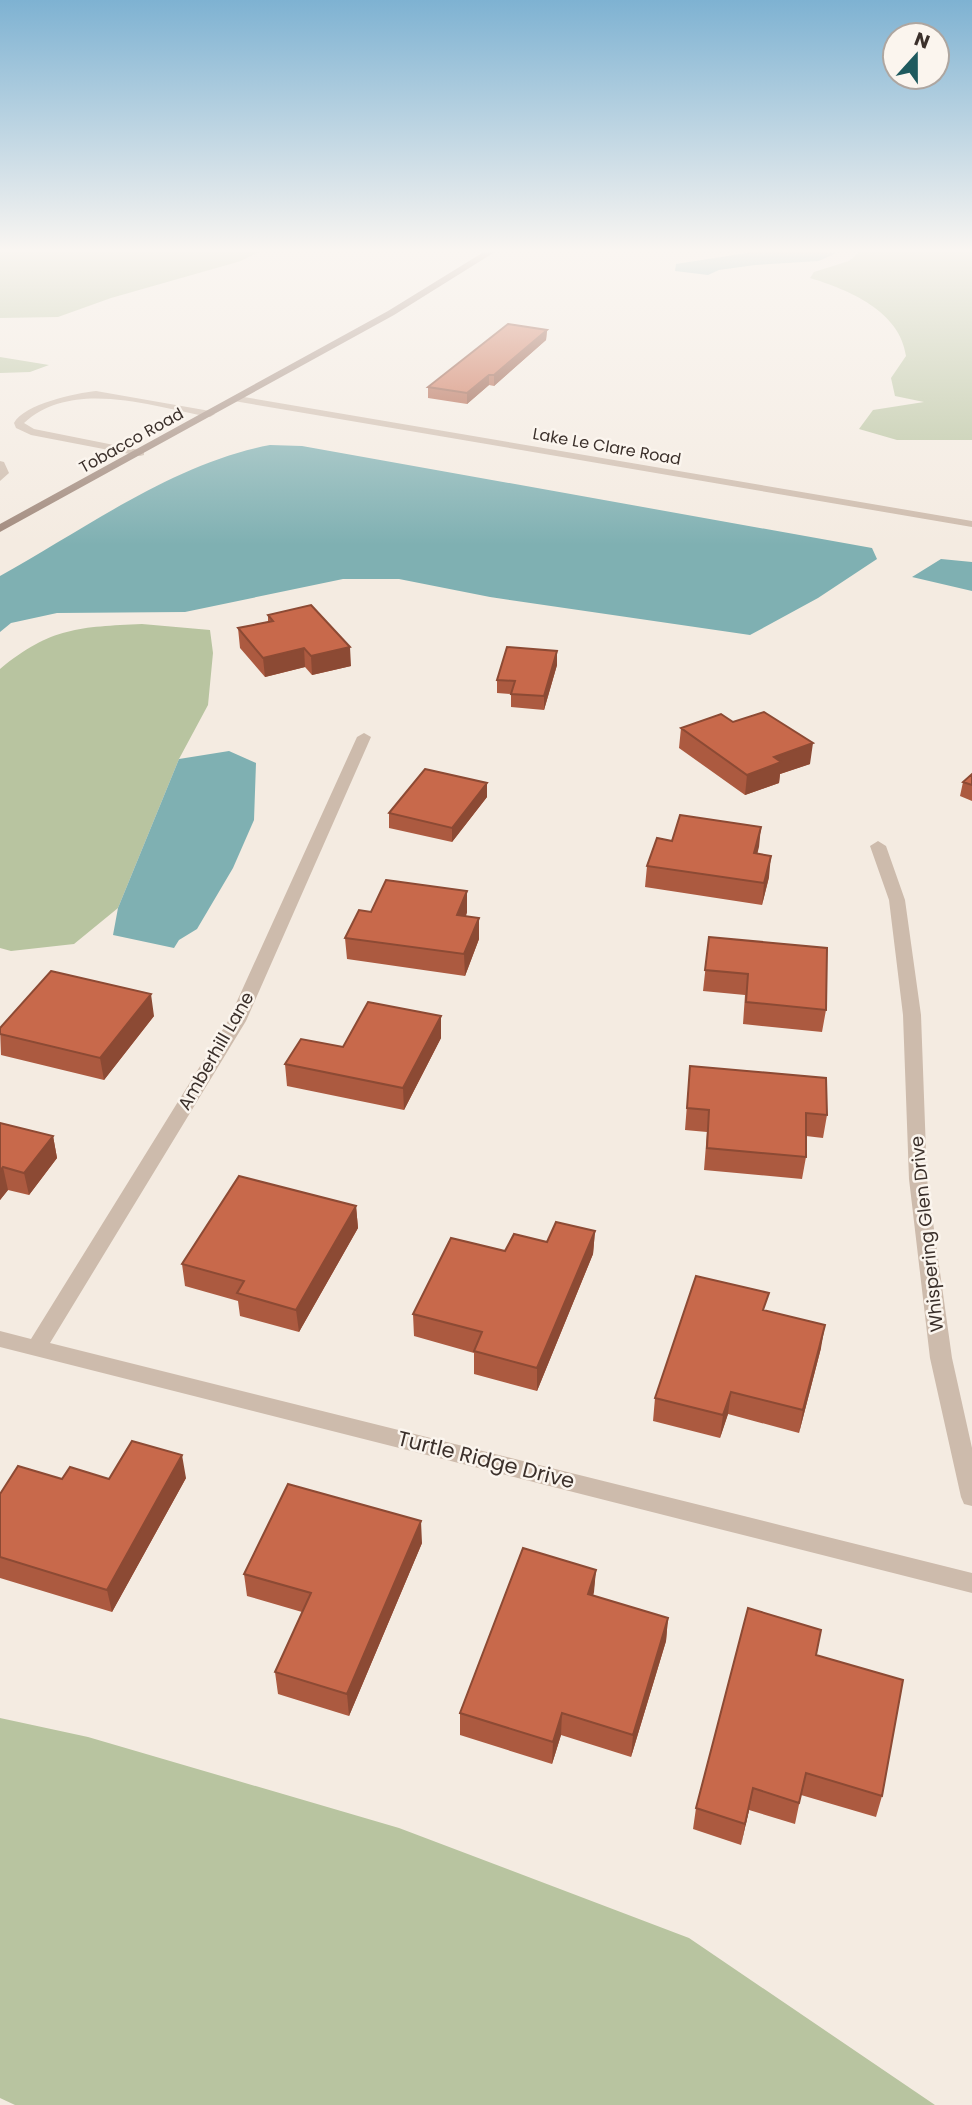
<svg xmlns="http://www.w3.org/2000/svg" width="972" height="2105" font-family="Poppins,sans-serif">
	<style>
		.green { fill: #b8c4a0 }
		.water { fill: #7fb0b2 }
		.lines { fill: none; stroke-linecap: round; stroke-linejoin: round }
		.lane { fill: #cdbbac; fill-rule: evenodd }
		.street { fill: #cdbbac; fill-rule: evenodd }
		.secondary { fill: #a18a7d; fill-rule: evenodd }
		.wall { fill: #ac5a40 }
		.shaded-wall { fill: #8c4a34 }
		.building { fill: #c8694b; stroke: #8c4a34; stroke-width: 2 }
		.labels { text-anchor: middle; stroke-width: 5; stroke-linejoin: round; paint-order: stroke }
		.far-street-label { font-size: 16px; fill: #3b302b; stroke: #fbf5ee }
		.street-label { font-size: 18px; fill: #3b302b; stroke: #fbf5ee }
		.near-street-label { font-size: 21px; fill: #3b302b; stroke: #fbf5ee }
	</style>
	<rect width="100%" height="100%" fill="#f4ebe1"/>
	<path class="green" d="M262,250l-21,11 -130,37 -53,19 -58,1v-68z
		M862,250h110v190h-75l-38,-11 14,-19 51,-8 -29,-6 -4,-18 15,-22c-6,-45 -57,-66 -96,-78l4,-6 35,-11z
		M0,357l49,8 -19,7 -30,1z
		M142,624l68,6 3,23 -5,52 -29,54 -61,149 -44,36 -63,7 -11,-3v-279c51,-42 80,-42 142,-45z
		M0,1718l88,19 311,91 290,110 246,167h-920l-15,-7z"/>
	<path class="water" d="M766,250l70,3 -17,8 -64,4 -36,5 -11,5 -33,-4 1,-7z
		M270,445l32,1 570,102 5,11 -59,39 -68,37 -260,-38 -91,-18h-56l-158,33 -128,1 -46,10 -11,9v-56c85,-47 174,-113 270,-131z
		M941,559l31,3v29l-60,-14z
		M229,751l27,12 -2,57 -21,48 -36,61 -18,11 -5,8 -61,-13 5,-27 61,-149z"/>
	<g class="lines">
		<path class="lane" d="M96,391l114,20 5,3 -5,3c-58,-10 -136,-39 -186,6l10,6 110,22v4l-4,1 -109,-21 -15,-7 -2,-5c10,-19 62,-30 82,-32z
			M0,461l4,1 5,11 -9,8z"/>
		<path class="street" d="M238,396l734,125v6l-738,-126v-4z
			M364,733l7,4 -125,284 -196,322 922,230v20l-972,-246v-16l31,8 197,-318 129,-284z
			M878,841l8,5 19,54 16,115 6,164 25,179 20,90v58l-8,-2 -3,-7 -31,-139 -21,-179 -6,-164 -14,-115 -19,-54z"/>
		<path class="secondary" d="M487,250h11l-104,65 -394,217v-8l388,-213z"/>
	</g>
	<path class="wall" d="M547,330l-1,10 -52,46 -5,-1 -22,19 -39,-6v-11z
		M268,615l83,51 -39,9 -7,-8 -40,10 -25,-29 -2,-20 30,-6z
		M557,651v14l-13,45 -33,-3v-13l-14,-1v-13z
		M733,722l77,42 -30,10 -1,9 -34,12 -66,-47 2,-20z
		M972,774v27l-12,-5 3,-14z
		M487,797l-35,45 -63,-14v-15z
		M761,827l-4,27 12,23 -7,28 -117,-18 2,-21 25,-25z
		M467,891v21l-1,4 13,23 -14,37 -118,-17 -2,-21 26,-26z
		M709,937l117,73 -4,22 -79,-8 2,-29 -42,-4z
		M154,1016l-50,64 -103,-25 -1,-27z
		M441,1038l-37,72 -117,-24 -2,-22z
		M690,1066l137,49 -4,23 -17,-2v21l-4,22 -98,-9 3,-38 -22,-2z
		M0,1123l53,13 4,22 -28,37 -21,-5 -8,10z
		M356,1206l2,22 -59,104 -59,-16 -2,-15 -53,-15 -3,-22z
		M595,1231l-2,23 -56,137 -63,-17v-21l-60,-17 -1,-22 92,-63z
		M766,1310l55,38 -22,85 -71,-19 -8,24 -67,-17 2,-23z
		M186,1478l-74,134 -112,-34v-84l62,-15z
		M422,1543l-73,173 -71,-22 -3,-22 27,-60 -55,-16 -3,-22z
		M596,1570l-3,26 75,22 -2,23 -35,116 -70,-22 -9,29 -92,-29v-22z
		M816,1655l66,141 -6,21 -75,-22 -6,29 -46,-14 -8,35 -48,-16 3,-21z"/>
	<path class="shaded-wall" d="M547,330l-1,10 -52,46v-11z
		M489,375v10l-22,19v-11z
		M350,647l1,19 -39,9 -1,-19z
		M304,648l1,19 -40,10 -2,-19z
		M557,651v14l-13,45v-14z
		M813,743l-3,21 -30,10 -1,9 -34,12 2,-20 27,-18z
		M487,783v14l-35,45v-14z
		M761,827l-2,20 -7,27 2,-21z
		M771,856l-2,21 -7,28 2,-22z
		M467,891v21l-9,25 -1,-22z
		M479,918v21l-14,37 -1,-22z
		M151,994l3,22 -50,64 -4,-22z
		M441,1016v22l-37,72 -1,-22z
		M53,1136l4,22 -28,37 -5,-22z
		M3,1167l5,23 -8,10v-29z
		M356,1206l2,22 -59,104 -3,-22z
		M595,1231l-2,23 -56,137v-23z
		M825,1325l-4,23 -22,85 4,-23z
		M731,1392l-3,22 -8,24 3,-23z
		M182,1455l4,23 -74,134 -5,-22z
		M421,1521l1,22 -73,173 -2,-22z
		M596,1570l-2,22 -7,25 1,-23z
		M668,1618l-2,23 -35,116 2,-22z
		M562,1713l-1,22 -9,29 1,-22z
		M753,1788l-4,22 -8,35 4,-21z"/>
	<path class="building" d="M508,324l39,6 -53,45h-5l-22,18 -39,-6z
		M311,605l39,42 -39,9 -7,-8 -41,10 -25,-30 35,-7 -5,-6z
		M507,647l50,4 -13,45 -33,-2 4,-13 -18,-1z
		M764,712l49,31 -39,14 7,5 -34,13 -66,-47 40,-14 12,8z
		M425,769l62,14 -35,45 -63,-15z
		M972,774v11l-9,-3z
		M680,815l81,12 -7,26 17,3 -7,27 -117,-17 10,-28 15,3z
		M386,880l81,11 -10,24 22,3 -15,36 -119,-16 14,-28 12,2z
		M709,937l118,11 -1,62 -80,-8 2,-28 -43,-4z
		M51,971l100,23 -51,64 -100,-24v-6z
		M368,1002l73,14 -38,72 -118,-24 16,-25 42,8z
		M690,1066l136,12 1,37 -21,-2v44l-99,-9 2,-38 -22,-2z
		M0,1123l53,13 -29,37 -21,-6 -3,4z
		M239,1176l117,30 -60,104 -59,-17 7,-12 -62,-17z
		M556,1222l39,9 -58,137 -63,-17 8,-19 -69,-18 38,-76 54,13 9,-17 33,8z
		M696,1276l73,17 -6,17 62,15 -22,85 -72,-18 -8,23 -68,-17z
		M132,1441l50,14 -75,135 -107,-33v-63l18,-28 44,13 8,-12 39,12z
		M288,1484l133,37 -74,173 -72,-22 36,-79 -67,-19z
		M523,1548l73,22 -8,24 80,24 -35,117 -71,-22 -9,29 -93,-29z
		M748,1608l73,22 -5,25 87,25 -21,116 -76,-23 -7,30 -46,-15 -8,36 -49,-16z"/>
	<linearGradient id="sky" x2="0" y2="1"><stop stop-color="#7eb2d2"/><stop offset="0.46" stop-color="#faf6f2"/><stop offset="1" stop-color="#faf6f2" stop-opacity="0"/></linearGradient>
	<rect width="972" height="545" fill="url(#sky)"/>
	<g class="labels">
		<g class="far-street-label">
			<text transform="translate(131 440) rotate(-29)" y="6">Tobacco Road</text>
			<text transform="translate(607 446) rotate(10)" y="6">Lake Le Clare Road</text>
		</g>
		<g class="street-label">
			<text transform="translate(216 1051) rotate(-60)" y="6">Amberhill Lane</text>
			<text transform="translate(927 1234) rotate(-96)" y="6">Whispering Glen Drive</text>
		</g>
		<g class="near-street-label">
			<text transform="translate(486 1460) rotate(14)" y="7">Turtle Ridge Drive</text>
		</g>
	</g>
	<g transform="translate(916 56) rotate(21)"><circle r="33" fill="#fbf5ee" stroke="#aea6a0" stroke-width="2"/>
	<path d="M0-5L12 26L0 18L-12 26Z" fill="#1f5a5e"/>
	<text y="-10" font-size="19" font-weight="bold" text-anchor="middle" fill="#3b302b">N</text>
	</g>
</svg>
